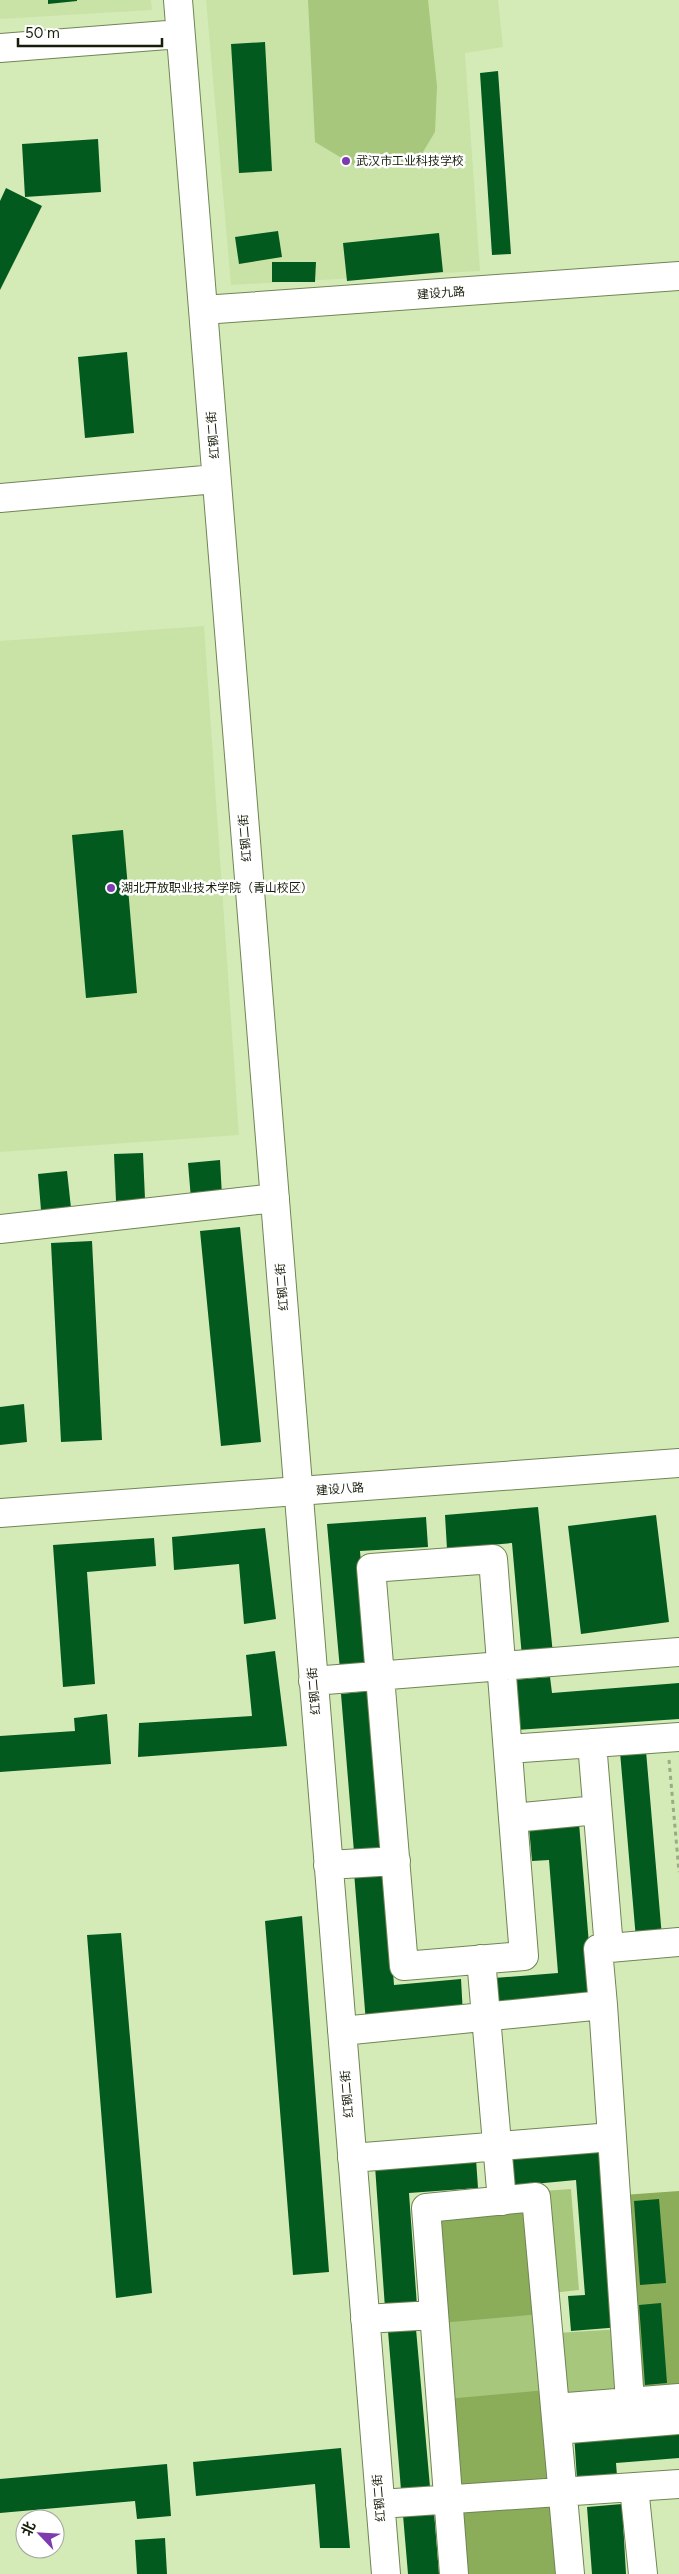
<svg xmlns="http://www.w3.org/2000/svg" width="679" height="2574" font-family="Figtree,'Noto Sans SC',sans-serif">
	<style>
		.built { fill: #c9e3a7 }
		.green { fill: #a7c77c }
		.forest { fill: #8bad59 }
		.building { fill: #035a1f }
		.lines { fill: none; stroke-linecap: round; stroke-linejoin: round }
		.minor-casing { stroke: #708555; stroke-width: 30 }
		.major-casing { stroke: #708555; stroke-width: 30 }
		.path { stroke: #9aac83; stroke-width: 3; stroke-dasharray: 4 4; stroke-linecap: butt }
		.minor { stroke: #fff; stroke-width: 28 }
		.major { stroke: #fff; stroke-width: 28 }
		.poi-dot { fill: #7d3baf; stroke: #fff; stroke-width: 2 }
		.labels { text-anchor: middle; stroke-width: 5; stroke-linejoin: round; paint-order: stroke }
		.poi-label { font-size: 12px; fill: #161e0b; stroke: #fff; text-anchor: start }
		.street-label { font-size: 12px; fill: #161e0b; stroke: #fff }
	</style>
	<rect width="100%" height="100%" fill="#d4ebb7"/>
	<path class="built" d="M0,0h151l1,10 -152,9z
		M206,0h292l5,47 -38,6 15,218 -249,14z
		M204,626l35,509 -239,17v-511z"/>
	<path class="green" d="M308,0h120l9,86 -2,46 -18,30 -62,4 -40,-24z
		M571,2189l8,101 -27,3 -9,-102z
		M531,2206l32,368h-104l-27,-361z
		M621,2329l4,68 -64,4 -4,-68z"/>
	<path class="forest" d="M679,2191v198l-43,3 -13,-197z
		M531,2206l9,108 -100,9 -8,-110z
		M547,2390l8,93 -102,10 -7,-94z
		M556,2500l7,74h-104l-5,-67z"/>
	<path class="building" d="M48,0h29v1l-29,3z
		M265,42l7,129 -33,2 -8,-129z
		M498,71l13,183 -19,1 -12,-182z
		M98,139l3,53 -76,5 -3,-53z
		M6,188l36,18 -42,84v-89z
		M278,231l4,26 -43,7 -4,-27z
		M439,233l4,39 -96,9 -4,-38z
		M272,262h44l-1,20h-43z
		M127,352l7,81 -49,5 -7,-81z
		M123,830l14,163 -51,5 -14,-163z
		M143,1153l2,46 -29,2 -2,-47z
		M220,1160l2,36 -31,3 -3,-36z
		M67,1171l4,37 -30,2 -3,-36z
		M240,1227l21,215 -40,4 -21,-215z
		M92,1241l10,199 -41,2 -10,-199z
		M24,1404l3,38 -27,3v-38z
		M538,1507l15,147 -31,3 -10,-114 -65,6 -2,-34z
		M656,1515l13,107 -88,12 -13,-108z
		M426,1517l2,30 -68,4 10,116 -30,3 -13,-146z
		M265,1528l11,91 -32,5 -5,-60 -65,6 -2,-33z
		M154,1538l2,28 -69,6 8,112 -32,3 -10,-142z
		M275,1651l12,95 -149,11 1,-34 113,-7 -6,-61z
		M550,1677l2,16 127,-10v36l-163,11 -4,-50z
		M369,1691l14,159 -29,2 -13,-158z
		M107,1714l4,50 -111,8v-36l75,-5 -1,-13z
		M646,1751l16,186 -26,2 -16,-187z
		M579,1823l15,182 -96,7 -4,-34 64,-5 -9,-113 -17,1 -3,-34z
		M385,1869l9,116 67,-6 2,36 -97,8 -12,-151z
		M302,1916l27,356 -36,3 -28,-354z
		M121,1933l31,360 -36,5 -29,-363z
		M606,2145l15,182 -50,4 -3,-35 17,-1 -9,-115 -64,6 -3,-33z
		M476,2159l2,29 -69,5 8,113 -32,2 -10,-142z
		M659,2199l7,84 -26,2 -6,-84z
		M661,2303l6,80 -22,2 -6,-80z
		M416,2329l14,158 -29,3 -13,-159z
		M679,2424v34l-63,5 1,13 -40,4 -3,-47z
		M341,2448l9,100h-30l-5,-64 -119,12 -3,-34z
		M167,2464l4,52 -34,3 -2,-18 -135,12v-34z
		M622,2504l4,70h-34l-5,-67z
		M434,2512l5,62h-31l-5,-59z
		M165,2538l2,36h-30l-2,-34z"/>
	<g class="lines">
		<g class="minor-casing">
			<path id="minor" d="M178,0l208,2574
				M0,48l180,-14
				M203,310l476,-34
				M0,498l216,-19
				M0,1229l275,-31
				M313,1681l366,-29
				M592,1743l17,205
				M508,1749l171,-12
				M513,1818l-20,-259 -122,9 33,398 120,-10 -11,-138 84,-8
				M328,1865l68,-4
				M481,1959l21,242
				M603,2005l27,397
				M342,2031l261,-26 -5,-56 81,-7
				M352,2158l260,-21
				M365,2319l69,-4
				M555,2408l124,-10
				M557,2430l122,-10
				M634,2487l9,87
				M380,2504l299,-20
				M454,2574l-28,-366 110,-11 34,377"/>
		</g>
		<g class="major-casing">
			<path id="major" d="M0,1513l679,-50"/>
		</g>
		<path class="path" d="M669,1760l10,112"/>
		<use href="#minor" class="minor"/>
		<use href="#major" class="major"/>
	</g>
	<g class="poi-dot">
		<circle cx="346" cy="161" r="5"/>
		<circle cx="111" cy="888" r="5"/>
	</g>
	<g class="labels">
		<g class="poi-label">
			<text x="356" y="165">武汉市工业科技学校</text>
			<text x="121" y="892">湖北开放职业技术学院（青山校区）</text>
		</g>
		<g class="street-label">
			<text transform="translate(441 293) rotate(-4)" y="4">建设九路</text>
			<text transform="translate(213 435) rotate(-95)" y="4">红钢二街</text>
			<text transform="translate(245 838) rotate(-95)" y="4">红钢二街</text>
			<text transform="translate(282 1287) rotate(-95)" y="4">红钢二街</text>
			<text transform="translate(340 1489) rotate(-4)" y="4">建设八路</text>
			<text transform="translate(314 1691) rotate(-95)" y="4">红钢二街</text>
			<text transform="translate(347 2094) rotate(-95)" y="4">红钢二街</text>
			<text transform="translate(379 2498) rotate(-95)" y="4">红钢二街</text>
		</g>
	</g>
	<g transform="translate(40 2534) rotate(295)"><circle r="24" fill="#ffffff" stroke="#a2a59d"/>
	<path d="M0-4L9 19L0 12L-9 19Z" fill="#7d3baf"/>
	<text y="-8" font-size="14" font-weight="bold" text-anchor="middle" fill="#161e0b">北</text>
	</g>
	<path d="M18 38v8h144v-8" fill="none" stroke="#161e0b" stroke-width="2.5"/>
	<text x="25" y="38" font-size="15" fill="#161e0b" stroke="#ffffff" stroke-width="4" paint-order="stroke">50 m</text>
</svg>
